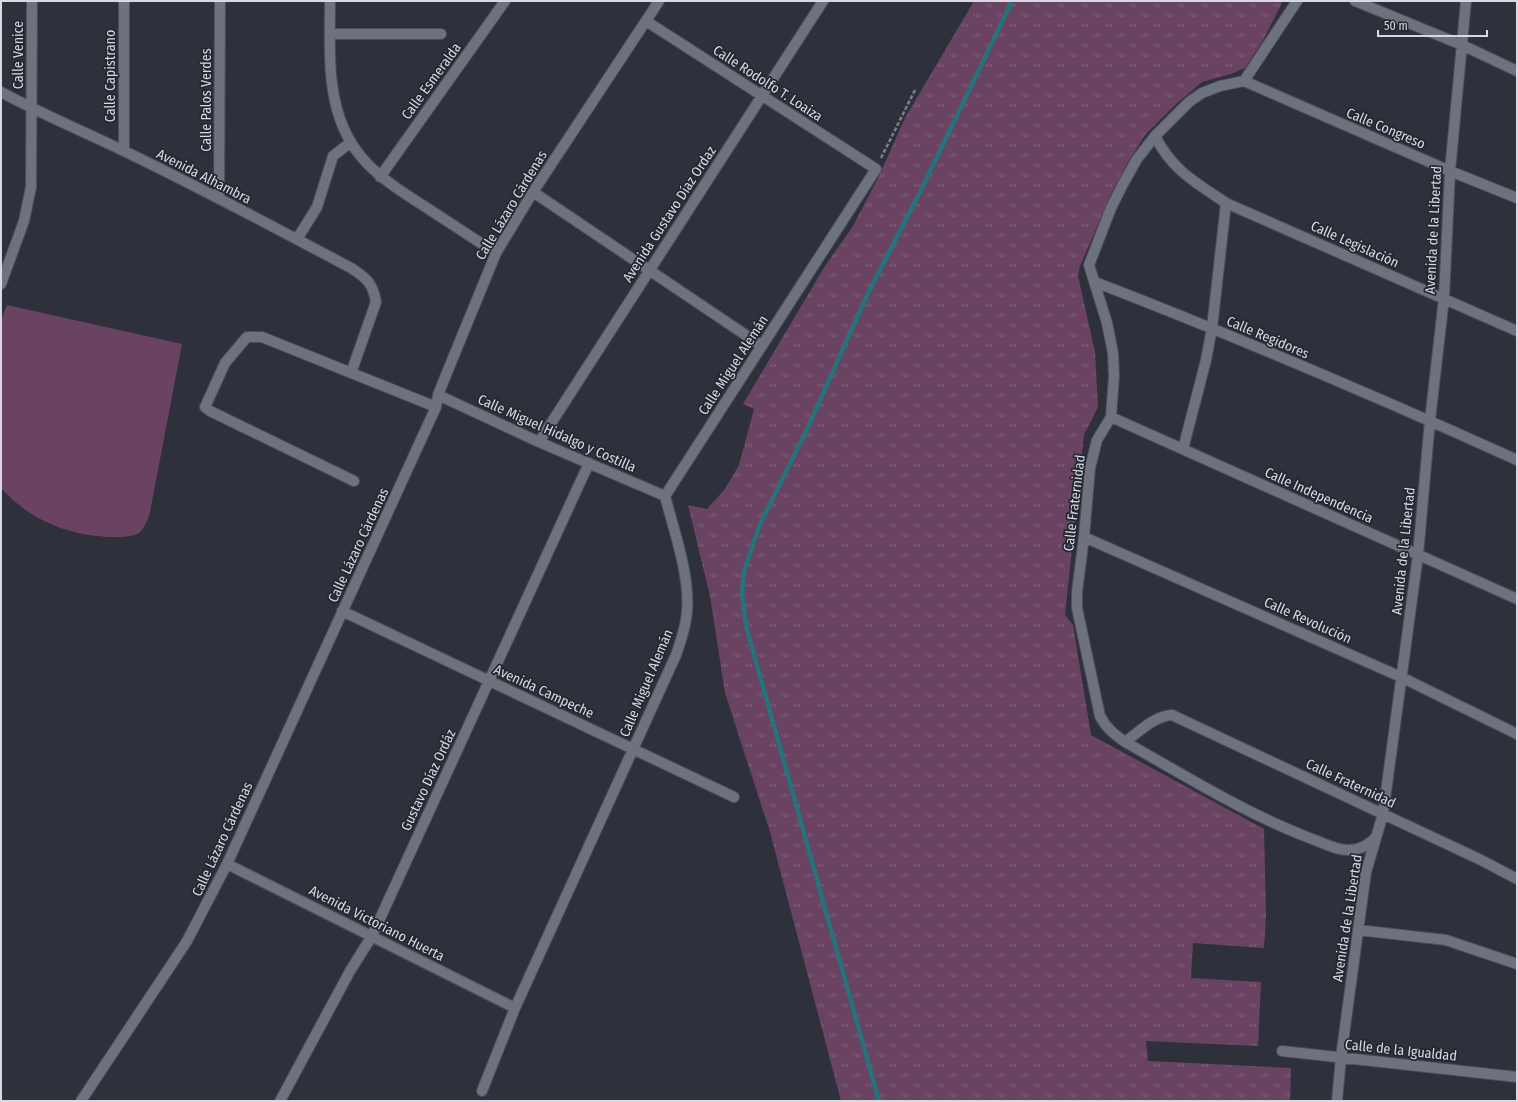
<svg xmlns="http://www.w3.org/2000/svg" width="1518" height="1102" font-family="'Fira Sans Condensed',sans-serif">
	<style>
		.grass { fill: url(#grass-tufts) }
		.pitch { fill: #6a4363 }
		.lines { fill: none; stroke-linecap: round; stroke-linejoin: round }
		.stream { stroke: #26737b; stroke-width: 4.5 }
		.minor-casing { stroke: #4c4f57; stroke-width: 12 }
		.path { stroke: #7c7f87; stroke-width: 2.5; stroke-dasharray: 4 2; stroke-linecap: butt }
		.minor { stroke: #6e727e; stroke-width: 10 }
		.labels { text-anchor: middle; stroke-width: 3.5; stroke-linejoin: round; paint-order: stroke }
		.street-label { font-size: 14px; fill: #d7dae0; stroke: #242831 }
	</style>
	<defs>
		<pattern id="grass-tufts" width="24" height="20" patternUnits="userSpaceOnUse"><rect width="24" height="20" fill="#6a4363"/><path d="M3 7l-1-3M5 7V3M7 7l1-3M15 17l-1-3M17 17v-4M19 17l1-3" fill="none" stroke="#7f5e79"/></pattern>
	</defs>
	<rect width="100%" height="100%" fill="#2e313b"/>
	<path class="grass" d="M974,1h309l-21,41 -17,26 -14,6 -29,8 -26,22 -31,31 -17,27 -15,28 -33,76 -2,10 17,76 3,55 -14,28 -19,180 8,10 18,110 173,94 2,88 -2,31 -71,-5 -2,35 70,4 -3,64 -112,-5 2,20 143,7 -1,33h-449l-71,-269 -45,-139 -15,-97 -22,-91 19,4 18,-20 14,-24 15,-56 -11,-5 82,-138 28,-40 26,-50 26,-58z"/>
	<path class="pitch" d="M7,305l175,39 -32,168c-2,7 -5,15 -11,21 -6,4 -17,4 -24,4 -43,0 -85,-16 -114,-49v-168z"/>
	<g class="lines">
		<path class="stream" d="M879,1101l-133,-475 -4,-32 2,-23 16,-47 47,-95 61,-136 53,-103 91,-189"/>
		<g class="minor-casing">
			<path id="minor" d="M330,1c0,31 -2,70 5,100 12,57 47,78 92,107 23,15 46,30 69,45
				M1297,1l-53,80 -24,5 -18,7 -13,9 -34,34 -18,23 -14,25 -12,24 -22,57 18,58 6,30 1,23 -3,41 -14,23 -7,28 -6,69 -7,55v16l23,108c6,12 14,18 25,26 61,34 121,72 187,97 12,4 25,12 38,11 10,0 20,-6 26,-13
				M1355,1l107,44 55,26
				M331,34h110
				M1244,81l206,90 67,27
				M1,92c40,22 82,39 123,59 77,37 152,77 227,117 16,10 22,16 25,34l-25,71
				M1155,136c17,34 40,46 71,67l291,128
				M124,151v-150
				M380,177l125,-176
				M533,192l229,154
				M219,199l1,-198
				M297,239l20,-32 16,-51 18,-14
				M1095,282c142,55 283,115 422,178
				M1,284l23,-63 7,-34 1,-186
				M438,395l101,47 126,54
				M1111,417l406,182
				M539,442l284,-441
				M1183,449l23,-89 6,-32 14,-125
				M354,481l-144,-70 -5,-4 20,-44 22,-26h15l174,70
				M1084,537l317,140 116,57
				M342,611l392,186
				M1125,742c14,-10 29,-26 47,-27l309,145 36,19
				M227,864l288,144
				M1358,930l88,10 71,24
				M1282,1051l235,26
				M482,1091l33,-83 161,-353c5,-14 10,-29 11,-44 3,-36 -13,-80 -22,-115l211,-327 -230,-148
				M81,1101l106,-160 40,-77 209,-457 2,-12 8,-20 50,-122 37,-61 126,-191
				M280,1101l70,-130 22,-35 217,-473
				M1337,1101l4,-44 25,-185 17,-58 35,-259 12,-135 14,-122 6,-127 16,-170"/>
		</g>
		<path class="path" d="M881,158l35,-70"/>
		<use href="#minor" class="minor"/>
	</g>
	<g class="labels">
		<g class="street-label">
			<text transform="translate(18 55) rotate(-90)" y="5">Calle Venice</text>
			<text transform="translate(110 76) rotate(-90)" y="5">Calle Capistrano</text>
			<text transform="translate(431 81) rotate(-54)" y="5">Calle Esmeralda</text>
			<text transform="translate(768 83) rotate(33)" y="5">Calle Rodolfo T. Loaiza</text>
			<text transform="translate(206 100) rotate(-90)" y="5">Calle Palos Verdes</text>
			<text transform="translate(1386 128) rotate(23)" y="5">Calle Congreso</text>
			<text transform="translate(204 176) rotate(27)" y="5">Avenida Alhambra</text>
			<text transform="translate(511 205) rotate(-59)" y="5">Calle Lázaro Cárdenas</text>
			<text transform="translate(669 214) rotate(-57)" y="5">Avenida Gustavo Díaz Ordaz</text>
			<text transform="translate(1433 230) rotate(-87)" y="5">Avenida de la Libertad</text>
			<text transform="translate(1355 244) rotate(24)" y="5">Calle Legislación</text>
			<text transform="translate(1268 337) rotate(23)" y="5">Calle Regidores</text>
			<text transform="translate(733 365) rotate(-57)" y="5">Calle Miguel Alemán</text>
			<text transform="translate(557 433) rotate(24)" y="5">Calle Miguel Hidalgo y Costilla</text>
			<text transform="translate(1319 495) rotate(24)" y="5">Calle Independencia</text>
			<text transform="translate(1074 503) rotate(-83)" y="5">Calle Fraternidad</text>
			<text transform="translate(358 545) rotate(-65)" y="5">Calle Lázaro Cárdenas</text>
			<text transform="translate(1403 551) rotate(-84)" y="5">Avenida de la Libertad</text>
			<text transform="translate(1308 620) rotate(24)" y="5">Calle Revolución</text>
			<text transform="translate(646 683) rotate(-67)" y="5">Calle Miguel Alemán</text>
			<text transform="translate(544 691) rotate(25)" y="5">Avenida Campeche</text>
			<text transform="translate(428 780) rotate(-65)" y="5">Gustavo Díaz Ordáz</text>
			<text transform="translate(1351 783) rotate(25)" y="5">Calle Fraternidad</text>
			<text transform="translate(222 839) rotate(-65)" y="5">Calle Lázaro Cárdenas</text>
			<text transform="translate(1347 918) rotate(-81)" y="5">Avenida de la Libertad</text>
			<text transform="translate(377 923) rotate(27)" y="5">Avenida Victoriano Huerta</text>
			<text transform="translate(1401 1050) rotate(6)" y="5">Calle de la Igualdad</text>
		</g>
	</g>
	<rect width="1518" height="1102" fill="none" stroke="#d7dae0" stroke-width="4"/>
	<path d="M1378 30v6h109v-6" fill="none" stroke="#d7dae0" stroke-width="2"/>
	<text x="1384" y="30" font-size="12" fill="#d7dae0" stroke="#242831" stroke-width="3" paint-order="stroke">50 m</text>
</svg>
